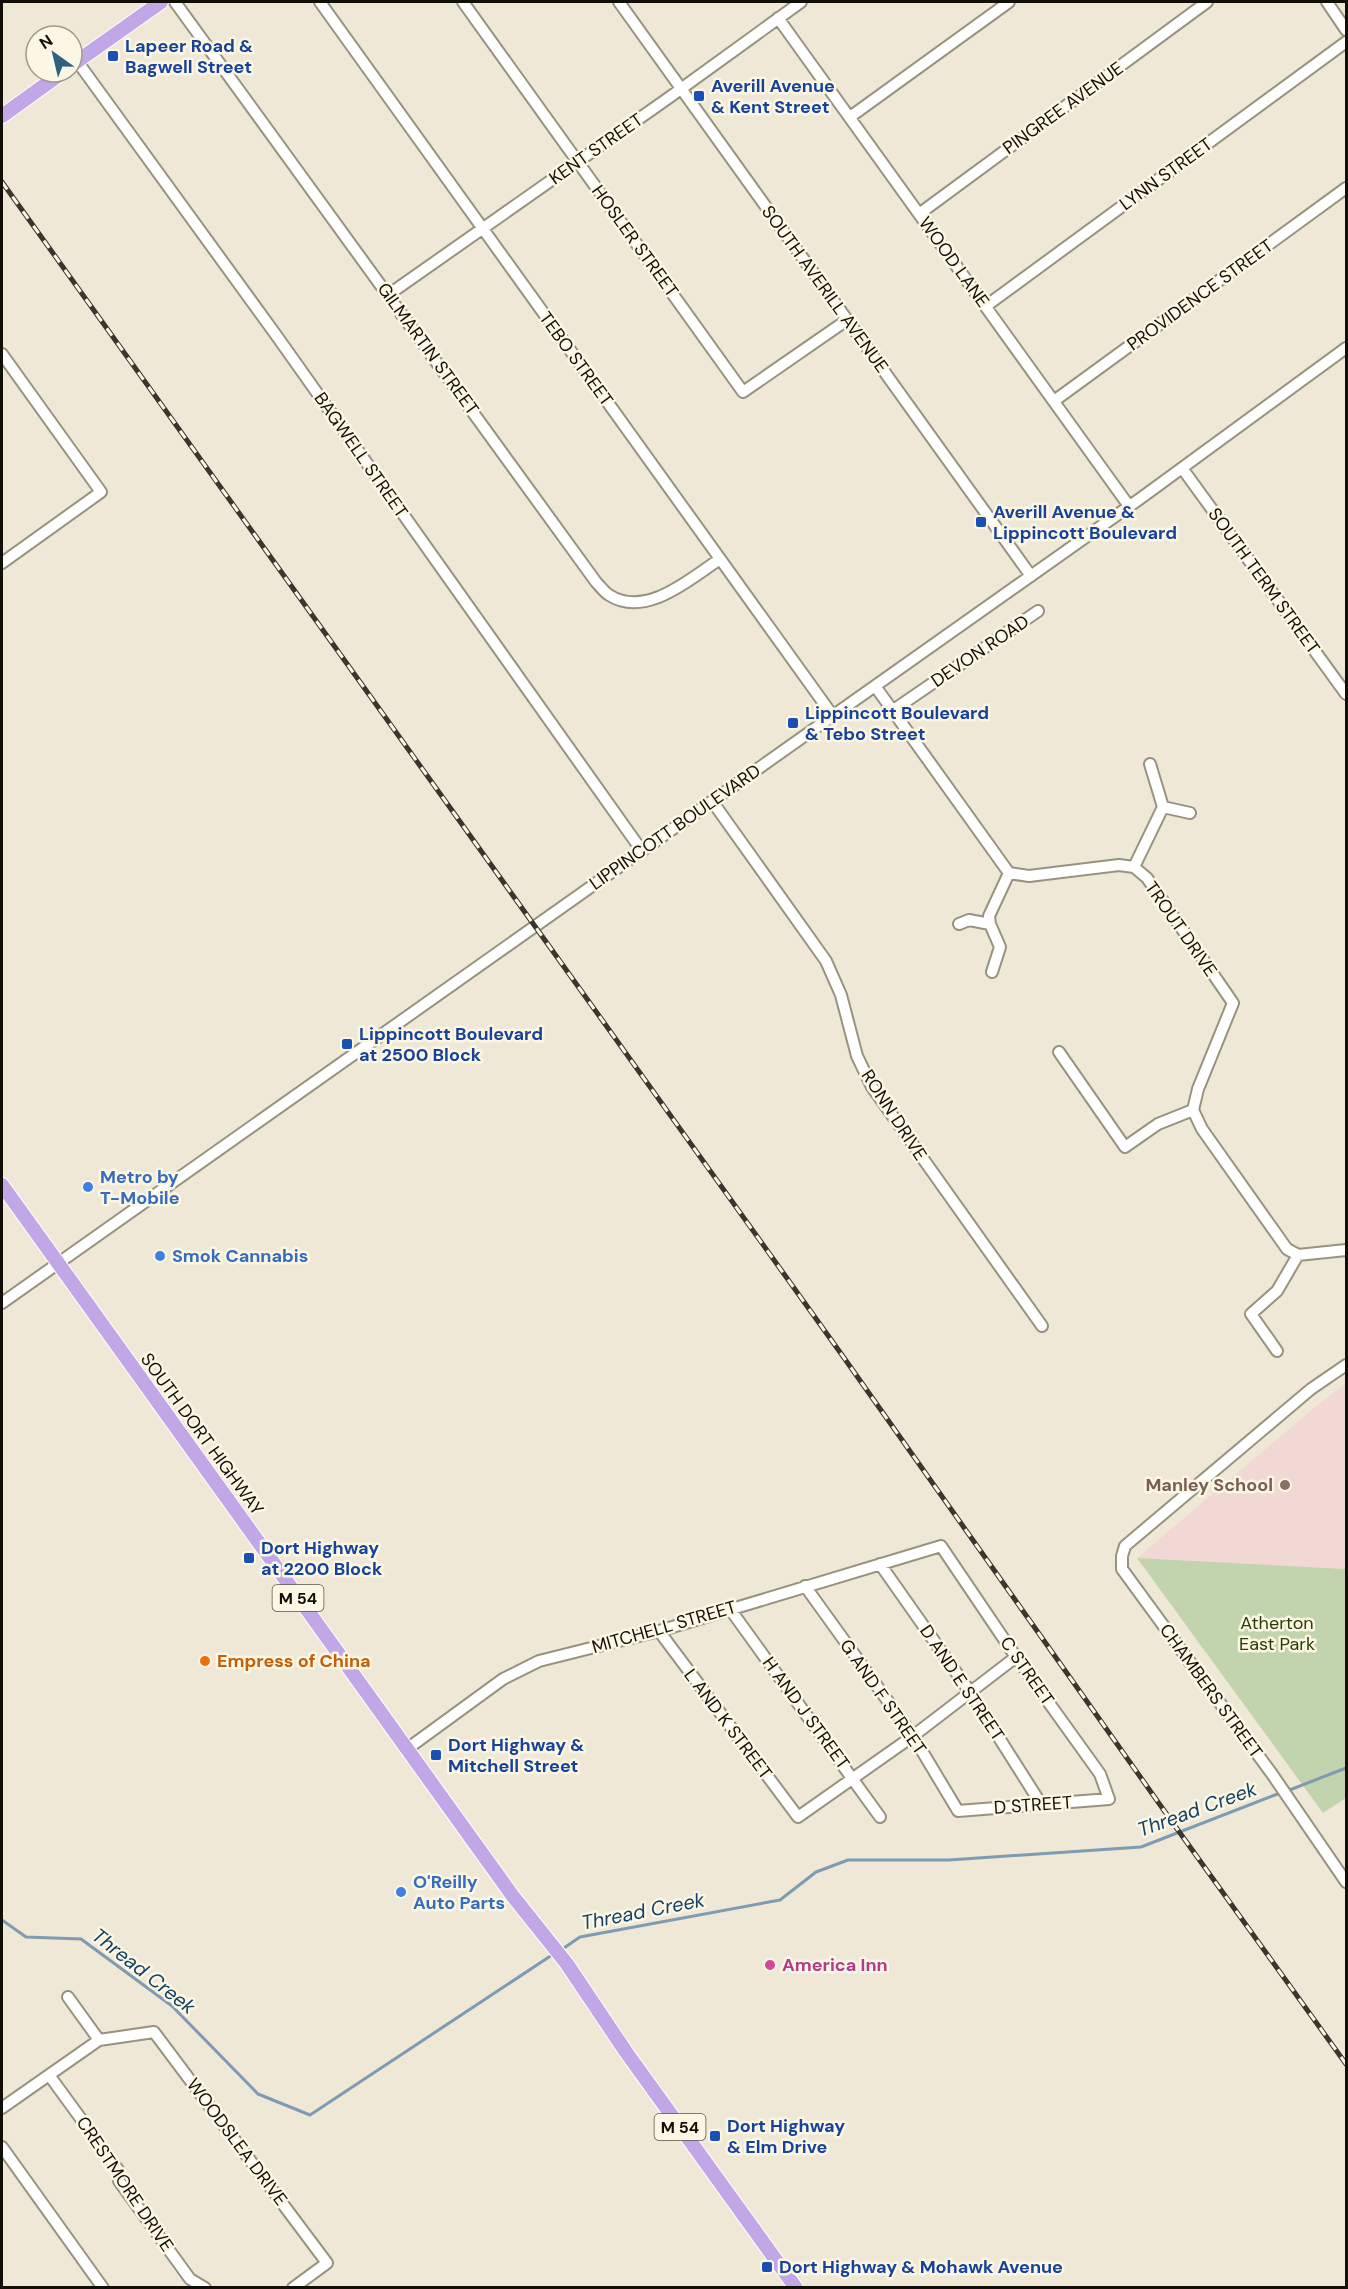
<svg xmlns="http://www.w3.org/2000/svg" width="1348" height="2289" font-family="'DM Sans',sans-serif">
	<style>
		.education { fill: #f2d8d5 }
		.green { fill: #c2d4ae }
		.lines { fill: none; stroke-linecap: round; stroke-linejoin: round }
		.stream { stroke: #7d9bb2; stroke-width: 3 }
		.minor-casing { stroke: #989281; stroke-width: 14 }
		.major-casing { stroke: #fff; stroke-width: 16 }
		.minor { stroke: #fff; stroke-width: 10 }
		.major { stroke: #c2a7e6; stroke-width: 14 }
		.rail-casing { stroke: #3a362e; stroke-width: 5 }
		.rail { stroke: #fcf6e4; stroke-width: 3; stroke-dasharray: 9; stroke-linecap: butt }
		.transit-dot { fill: #1a4fb4; stroke: #fcf6e4; stroke-width: 2 }
		.shop-dot { fill: #3f7fe0; stroke: #fcf6e4; stroke-width: 2 }
		.education-dot { fill: #8d6e63; stroke: #fcf6e4; stroke-width: 2 }
		.food-dot { fill: #e8710a; stroke: #fcf6e4; stroke-width: 2 }
		.hotel-dot { fill: #d1479c; stroke: #fcf6e4; stroke-width: 2 }
		.labels { text-anchor: middle; stroke-width: 5; stroke-linejoin: round; paint-order: stroke }
		.shield { fill: #fcf6e4; stroke: #58544b; stroke-width: 1.5 }
		.shield-label { font-size: 16px; font-weight: bold; fill: #120f09 }
		.transit-label { font-size: 18px; font-weight: bold; fill: #164399; stroke: #fcf6e4; text-anchor: start }
		.street-label { font-size: 18px; fill: #120f09; stroke: #fcf6e4 }
		.shop-label { font-size: 18px; font-weight: bold; fill: #366cbe; stroke: #fcf6e4; text-anchor: start }
		.education-label { font-size: 18px; font-weight: bold; fill: #785e54; stroke: #fcf6e4; text-anchor: end }
		.park-label { font-size: 18px; fill: #293c08; stroke: #fcf6e4 }
		.food-label { font-size: 18px; font-weight: bold; fill: #c56008; stroke: #fcf6e4; text-anchor: start }
		.hotel-label { font-size: 18px; font-weight: bold; fill: #b23c85; stroke: #fcf6e4; text-anchor: start }
		.water-label { font-size: 20px; font-style: italic; fill: #104365; stroke: #fcf6e4 }
	</style>
	<rect width="100%" height="100%" fill="#efe8d6"/>
	<path class="education" d="M1346,1383v186l-209,-11 172,-146z"/>
	<path class="green" d="M1137,1558l209,11v229l-23,15z"/>
	<g class="lines">
		<path class="stream" d="M1287,1791l59,-23
			M2,1920l24,17 55,2 91,67 86,88 52,21 245,-162
			M561,1950l19,-13 200,-37 36,-28 32,-12h101l192,-13 139,-54"/>
		<g class="minor-casing">
			<path id="minor" d="M175,2l421,580c4,4 8,10 13,13 37,24 82,-17 111,-36
				M320,2l513,714
				M463,2l280,390 104,-72
				M619,2l412,574
				M1327,2l19,28
				M778,18l351,488
				M77,61l199,274 366,516
				M850,117l159,-115
				M919,214l288,-212
				M388,295l279,-196 134,-97
				M986,306l360,-264
				M2,354l99,138 -99,71
				M1054,401l292,-213
				M1182,468l164,226
				M875,686l134,187 20,3 90,-11 15,2 13,11 86,125 -35,86 -5,21 9,19 85,120 11,6 48,-5
				M892,711l146,-100
				M1150,764l13,43
				M712,801l114,160 15,34 16,61 15,31 170,239
				M1163,807l27,6
				M1134,867l29,-60
				M959,924l10,-4 21,4
				M992,972l8,-25 -10,-23 -1,-8 20,-43
				M1059,1052l66,95 33,-23 35,-14
				M2,1303l1139,-805 205,-150
				M1277,1351l-26,-37 26,-23 21,-36
				M1346,1365l-35,24 -186,157 -3,10v13l150,205 74,108
				M880,1564l90,128 71,112
				M730,1609l150,208
				M659,1631l139,186 115,-81 103,-79
				M407,1749l96,-70 36,-18 120,-30 282,-85 75,111 84,117 9,25 -151,12 -45,-75 -108,-150
				M68,1997l31,43
				M49,2075l70,96v10l71,98 15,9
				M2,2108l97,-68 55,-8 173,231 -34,25
				M2,2147l101,141"/>
		</g>
		<g class="major-casing">
			<path id="major" d="M72,65l89,-63
				M2,116l61,-44
				M2,1185l441,614 69,96 55,69 59,88 170,236"/>
		</g>
		<use href="#minor" class="minor"/>
		<use href="#major" class="major"/>
		<g class="rail-casing">
			<path id="rail" d="M2,182l840,1173 333,471 171,238"/>
		</g>
		<use href="#rail" class="rail"/>
	</g>
	<g class="transit-dot">
		<rect x="107" y="50" width="12" height="12" rx="3"/>
		<rect x="693" y="90" width="12" height="12" rx="3"/>
		<rect x="975" y="516" width="12" height="12" rx="3"/>
		<rect x="787" y="717" width="12" height="12" rx="3"/>
		<rect x="341" y="1038" width="12" height="12" rx="3"/>
		<rect x="243" y="1552" width="12" height="12" rx="3"/>
		<rect x="430" y="1749" width="12" height="12" rx="3"/>
		<rect x="709" y="2130" width="12" height="12" rx="3"/>
		<rect x="761" y="2261" width="12" height="12" rx="3"/>
	</g>
	<g class="shop-dot">
		<circle cx="88" cy="1187" r="6"/>
		<circle cx="160" cy="1256" r="6"/>
		<circle cx="401" cy="1892" r="6"/>
	</g>
	<circle class="education-dot" cx="1285" cy="1485" r="6"/>
	<circle class="food-dot" cx="205" cy="1661" r="6"/>
	<circle class="hotel-dot" cx="770" cy="1965" r="6"/>
	<g class="labels">
		<g class="shield">
			<rect x="272.5" y="1585" width="51" height="26" rx="4.5"/>
			<rect x="654.5" y="2114" width="51" height="26" rx="4.5"/>
		</g>
		<g class="shield-label">
			<text x="298" y="1604">M 54</text>
			<text x="680" y="2133">M 54</text>
		</g>
		<g class="transit-label">
			<text x="125" y="52">Lapeer Road &amp;<tspan x="125" dy="21">Bagwell Street</tspan></text>
			<text x="711" y="92">Averill Avenue<tspan x="711" dy="21">&amp; Kent Street</tspan></text>
			<text x="993" y="518">Averill Avenue &amp;<tspan x="993" dy="21">Lippincott Boulevard</tspan></text>
			<text x="805" y="719">Lippincott Boulevard<tspan x="805" dy="21">&amp; Tebo Street</tspan></text>
			<text x="359" y="1040">Lippincott Boulevard<tspan x="359" dy="21">at 2500 Block</tspan></text>
			<text x="261" y="1554">Dort Highway<tspan x="261" dy="21">at 2200 Block</tspan></text>
			<text x="448" y="1751">Dort Highway &amp;<tspan x="448" dy="21">Mitchell Street</tspan></text>
			<text x="727" y="2132">Dort Highway<tspan x="727" dy="21">&amp; Elm Drive</tspan></text>
			<text x="779" y="2273">Dort Highway &amp; Mohawk Avenue</text>
		</g>
		<g class="street-label">
			<text transform="translate(1063 108) rotate(-36)" y="6">PINGREE AVENUE</text>
			<text transform="translate(596 149) rotate(-35)" y="6">KENT STREET</text>
			<text transform="translate(1166 174) rotate(-36)" y="6">LYNN STREET</text>
			<text transform="translate(635 241) rotate(54)" y="6">HOSLER STREET</text>
			<text transform="translate(954 262) rotate(54)" y="6">WOOD LANE</text>
			<text transform="translate(825 289) rotate(54)" y="6">SOUTH AVERILL AVENUE</text>
			<text transform="translate(1200 295) rotate(-36)" y="6">PROVIDENCE STREET</text>
			<text transform="translate(428 349) rotate(54)" y="6">GILMARTIN STREET</text>
			<text transform="translate(576 359) rotate(54)" y="6">TEBO STREET</text>
			<text transform="translate(361 455) rotate(55)" y="6">BAGWELL STREET</text>
			<text transform="translate(1264 581) rotate(54)" y="6">SOUTH TERM STREET</text>
			<text transform="translate(980 651) rotate(-34)" y="6">DEVON ROAD</text>
			<text transform="translate(675 827) rotate(-35)" y="6">LIPPINCOTT BOULEVARD</text>
			<text transform="translate(1181 929) rotate(55)" y="6">TROUT DRIVE</text>
			<text transform="translate(894 1115) rotate(57)" y="6">RONN DRIVE</text>
			<text transform="translate(202 1434) rotate(54)" y="6">SOUTH DORT HIGHWAY</text>
			<text transform="translate(664 1627) rotate(-16)" y="6">MITCHELL STREET</text>
			<text transform="translate(1027 1671) rotate(55)" y="6">C STREET</text>
			<text transform="translate(962 1683) rotate(56)" y="6">D AND E STREET</text>
			<text transform="translate(1211 1691) rotate(54)" y="6">CHAMBERS STREET</text>
			<text transform="translate(883 1697) rotate(55)" y="6">G AND F STREET</text>
			<text transform="translate(806 1713) rotate(54)" y="6">H AND J STREET</text>
			<text transform="translate(728 1724) rotate(53)" y="6">L AND K STREET</text>
			<text transform="translate(1033 1805) rotate(-4)" y="6">D STREET</text>
			<text transform="translate(237 2142) rotate(53)" y="6">WOODSLEA DRIVE</text>
			<text transform="translate(125 2184) rotate(56)" y="6">CRESTMORE DRIVE</text>
		</g>
		<g class="shop-label">
			<text x="100" y="1183">Metro by<tspan x="100" dy="21">T-Mobile</tspan></text>
			<text x="172" y="1262">Smok Cannabis</text>
			<text x="413" y="1888">O'Reilly<tspan x="413" dy="21">Auto Parts</tspan></text>
		</g>
		<g class="education-label">
			<text x="1273" y="1491">Manley School</text>
		</g>
		<g class="park-label">
			<text x="1277" y="1629">Atherton<tspan x="1277" dy="21">East Park</tspan></text>
		</g>
		<g class="food-label">
			<text x="217" y="1667">Empress of China</text>
		</g>
		<g class="hotel-label">
			<text x="782" y="1971">America Inn</text>
		</g>
		<g class="water-label">
			<text transform="translate(1197 1809) rotate(-20)" y="7">Thread Creek</text>
			<text transform="translate(643 1911) rotate(-11)" y="7">Thread Creek</text>
			<text transform="translate(144 1971) rotate(38)" y="7">Thread Creek</text>
		</g>
	</g>
	<rect width="1348" height="2289" fill="none" stroke="#120f09" stroke-width="6"/>
	<g transform="translate(54 54) rotate(326)"><circle r="28" fill="#fcf6e4" stroke="#9e9a8c" stroke-width="1.5"/>
	<path d="M0-4.5L10 22L0 15L-10 22Z" fill="#2f617e"/>
	<text y="-9" font-size="16" font-weight="bold" text-anchor="middle" fill="#120f09">N</text>
	</g>
</svg>
